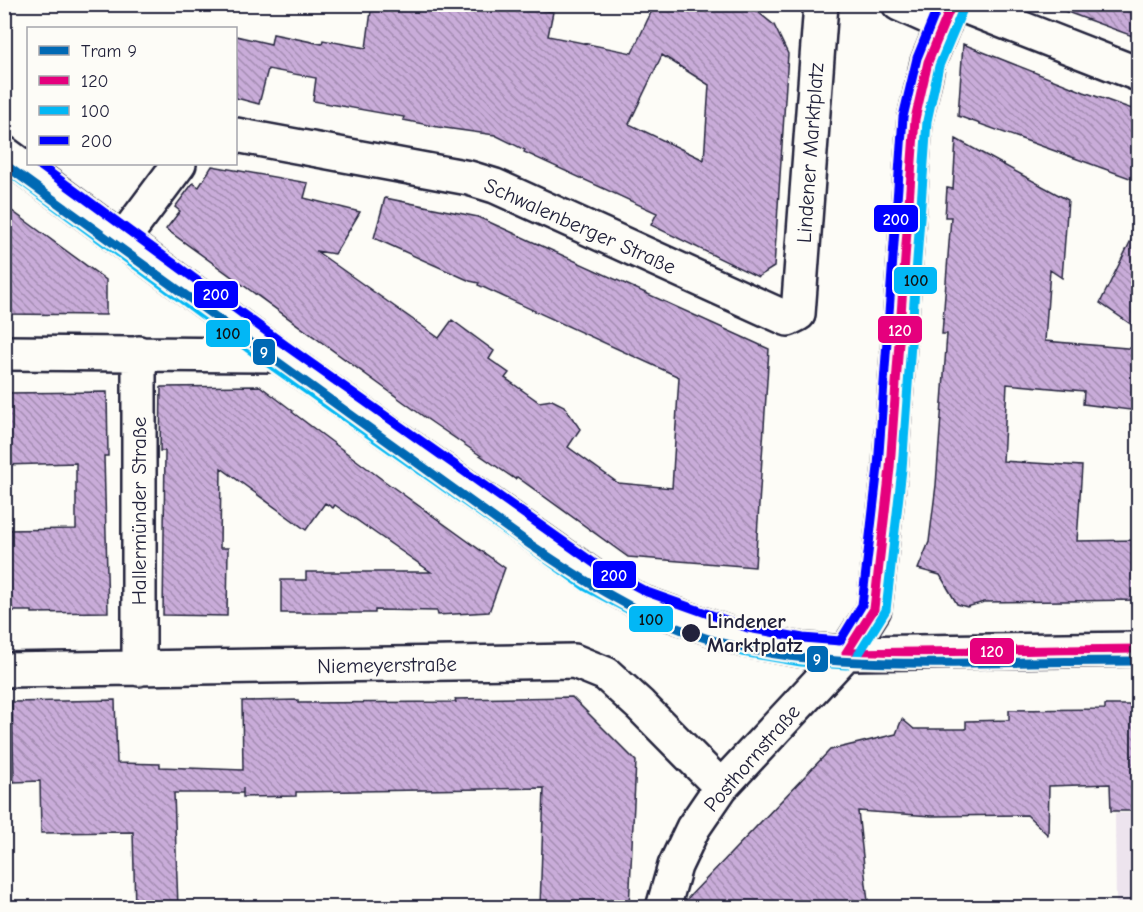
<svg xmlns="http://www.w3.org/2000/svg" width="1143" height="912" font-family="'Comic Neue',sans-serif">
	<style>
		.built { fill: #ede4ee }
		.building { fill: url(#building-back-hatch); stroke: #22223b; stroke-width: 1.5; fill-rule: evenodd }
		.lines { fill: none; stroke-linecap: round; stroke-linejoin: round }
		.minor-casing { stroke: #22223b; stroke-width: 38 }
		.minor { stroke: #fdfcf7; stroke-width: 33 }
		.bus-1-casing { stroke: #fdfcf7; stroke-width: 14 }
		.bus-2-casing { stroke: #fdfcf7; stroke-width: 14 }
		.bus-3-casing { stroke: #fdfcf7; stroke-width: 14 }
		.bus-1 { stroke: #e5007d; stroke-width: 9 }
		.bus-2 { stroke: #02b7f5; stroke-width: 9 }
		.bus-3 { stroke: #00f; stroke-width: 9 }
		.tram-1-casing { stroke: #fdfcf7; stroke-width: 14 }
		.tram-1 { stroke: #0069b4; stroke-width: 9 }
		.stop-dot { fill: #22223b; stroke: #fdfcf7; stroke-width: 2 }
		.labels { text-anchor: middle; stroke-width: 4.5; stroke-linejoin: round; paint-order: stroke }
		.street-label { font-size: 21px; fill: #22223b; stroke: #fdfcf7 }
		.stop-label { font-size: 21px; font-weight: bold; fill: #22223b; stroke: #fdfcf7; text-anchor: start }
		.line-badge { stroke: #fdfcf7; stroke-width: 2 }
		.badge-label { font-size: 16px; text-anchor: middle; font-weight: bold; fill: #fff }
		.pale-badge-label { font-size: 16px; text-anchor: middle; font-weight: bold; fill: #111 }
	</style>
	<defs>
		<pattern id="building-back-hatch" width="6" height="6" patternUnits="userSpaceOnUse" patternTransform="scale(1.5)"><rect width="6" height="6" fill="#c9acd9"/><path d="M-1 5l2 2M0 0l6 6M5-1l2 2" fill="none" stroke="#a38cb1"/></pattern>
	</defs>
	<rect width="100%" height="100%" fill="#fdfcf7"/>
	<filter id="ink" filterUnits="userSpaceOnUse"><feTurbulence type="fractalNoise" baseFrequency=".0167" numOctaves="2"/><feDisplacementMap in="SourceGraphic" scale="12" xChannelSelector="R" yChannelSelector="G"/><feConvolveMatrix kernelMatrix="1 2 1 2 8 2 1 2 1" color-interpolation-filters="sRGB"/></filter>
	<g filter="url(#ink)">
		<path class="built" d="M1115,813h23v94h-22z"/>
		<path class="building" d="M372,4h135l46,8 -5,24 84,17 23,-49h93l26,21 14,29 -14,213 -16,10 -107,-52 6,-12 -133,-61 1,-2 -30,-15 -57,-8 -35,-7 1,-3 -91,-16 3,-23 -48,-9 -9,35 -23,-6v-62l35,8 2,-10 49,10 1,-4 43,8zM662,55l47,30 -5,75 -75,-36z
			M1057,4h81v34l-82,-30z
			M963,44l121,48 54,19v70l-180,-65z
			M956,139l112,61 -6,78 -12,-8 -5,71 93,8v62l-55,-7 1,-13 -77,-7 -4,77 79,5 -5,75 61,-1v60l-154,2 -17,5 -10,-3 -17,-29 -22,-6 11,-27 7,-57 11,-151h-5l9,-117h-6l2,-29 6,1z
			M212,166l96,17 -4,15 56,14 -25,42 -19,-3 123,87 13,-18 42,31 -5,8 20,14 -4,5 34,24 13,-2 12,6 16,23 -12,18 50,36 54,5 7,-111 -201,-92 1,-2 -9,-2 -96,-43 11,-40 93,19 291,132 -14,218 -127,-10 -111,-80 -2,2 -88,-60 -261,-190 14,-18 -5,-4 18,-24 6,4z
			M4,205l102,75v35l-102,-1v-53l8,-11 -8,-6z
			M1138,226v103l-38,-26z
			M260,386l33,25 -1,1 91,68 122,88 -16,44 -51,3 -1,-4 -62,-1v3h-94v-33h25v-8h125l-96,-67 -2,3 -8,-5 -19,27 -85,-62 -1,80h8l-1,68 -64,-1 2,-164h-5l1,-64z
			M107,392l1,64h-4l4,156 -76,1v-2h-28v-81l72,-1v-66l-72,2v-72z
			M572,697l64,64 -7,147h-89l4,-120 -248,4v4l-53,1v-10v6h-69l4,114 -43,1 -2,-76 -92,1 -1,-52 -26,1 -2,-80 103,-2 2,63 43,1v3l83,3 -1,-69 56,-1v3l158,-1 -1,-3z
			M1105,705h33v106h-27l-1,-27 -61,2 -1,49 -21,-20 -95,1 -74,-5 10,91 -28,6h-157l1,-6 146,-152 66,-16 6,-15 12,10h52v-8l43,-1v-10l96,-1z"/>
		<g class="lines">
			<g class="minor-casing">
				<path id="minor" d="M899,4l45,20
					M959,4l179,70
					M236,135l233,43 26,8 293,133 10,-5 23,-310
					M4,153l274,202 314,221 50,27 103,37 57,10 44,3 292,-4
					M123,239l56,-75
					M4,353l274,2
					M139,669v-316
					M4,670l570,-9 32,13 34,31 81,82
					M663,908l12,-42 18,-38 28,-41 125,-134 28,-44 16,-141 25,-349 13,-57 24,-58"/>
			</g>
			<use href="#minor" class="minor"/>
			<g class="bus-1-casing">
				<path id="bus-1" d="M846,653l28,-44 16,-141 25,-349 13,-57 24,-58
					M846,653l292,-4"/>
			</g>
			<g class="bus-2-casing">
				<path id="bus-2" d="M4,168l267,197 315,222 51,27 105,38 59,10 45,3 9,-5 31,-50 16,-141 25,-348 12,-55 24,-57"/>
			</g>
			<g class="bus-3-casing">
				<path id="bus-3" d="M38,164l247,181 313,221 49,26 101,36 55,10 37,3 22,-36 16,-138 25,-350 14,-59 22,-54"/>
			</g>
			<use href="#bus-1" class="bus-1"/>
			<use href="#bus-2" class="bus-2"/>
			<use href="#bus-3" class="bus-3"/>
			<g class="tram-1-casing">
				<path id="tram-1" d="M4,164l527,381c50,34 102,67 159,88 91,32 190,31 284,30 55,-1 109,-2 164,-2"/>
			</g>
			<use href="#tram-1" class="tram-1"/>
		</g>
	</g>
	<circle class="stop-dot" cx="691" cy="633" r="10"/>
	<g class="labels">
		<g class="street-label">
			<text transform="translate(810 153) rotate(-86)" y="7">Lindener Marktplatz</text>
			<text transform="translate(580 226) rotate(24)" y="7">Schwalenberger Straße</text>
			<text transform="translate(139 511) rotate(-90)" y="7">Hallermünder Straße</text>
			<text transform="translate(387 665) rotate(-1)" y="7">Niemeyerstraße</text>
			<text transform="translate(752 758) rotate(-49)" y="7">Posthornstraße</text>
		</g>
		<g class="stop-label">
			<text x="707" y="628">Lindener<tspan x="707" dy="24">Marktplatz</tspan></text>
		</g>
	</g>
	<g class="line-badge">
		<rect x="873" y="204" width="46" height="29" rx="6" fill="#00f"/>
		<rect x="893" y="266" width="45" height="29" rx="6" fill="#02b7f5"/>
		<rect x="193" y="280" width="46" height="29" rx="6" fill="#00f"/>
		<rect x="877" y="315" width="46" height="29" rx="6" fill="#e5007d"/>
		<rect x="205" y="319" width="46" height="29" rx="6" fill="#02b7f5"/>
		<rect x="252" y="338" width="24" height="28" rx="6" fill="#0069b4"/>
		<rect x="592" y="560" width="45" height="29" rx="6" fill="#00f"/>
		<rect x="628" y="605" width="46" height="28" rx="6" fill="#02b7f5"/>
		<rect x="969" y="637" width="46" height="28" rx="6" fill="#e5007d"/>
		<rect x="806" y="645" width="23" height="28" rx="6" fill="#0069b4"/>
	</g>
	<g class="badge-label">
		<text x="896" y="225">200</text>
		<text x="216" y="300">200</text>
		<text x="900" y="336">120</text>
		<text x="264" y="358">9</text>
		<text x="614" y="581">200</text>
		<text x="992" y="657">120</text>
		<text x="817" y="665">9</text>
	</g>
	<g class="pale-badge-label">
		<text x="916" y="286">100</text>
		<text x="228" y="339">100</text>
		<text x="651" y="625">100</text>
	</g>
	<rect width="1143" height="912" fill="none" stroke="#fdfcf7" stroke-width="24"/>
	<rect x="12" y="12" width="1119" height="888" fill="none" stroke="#22223b" stroke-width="2" filter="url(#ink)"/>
	<rect x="27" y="27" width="210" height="138" fill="#fdfcf7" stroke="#a5a5ac" stroke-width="1.5"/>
	<rect x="39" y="46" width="30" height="9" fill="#0069b4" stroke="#a5a5ac" stroke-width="1.5"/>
	<text x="81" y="57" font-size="18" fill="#22223b">Tram 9</text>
	<rect x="39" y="76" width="30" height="9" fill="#e5007d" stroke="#a5a5ac" stroke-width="1.5"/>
	<text x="81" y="87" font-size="18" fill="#22223b">120</text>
	<rect x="39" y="106" width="30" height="9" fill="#02b7f5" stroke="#a5a5ac" stroke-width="1.5"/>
	<text x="81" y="117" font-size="18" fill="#22223b">100</text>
	<rect x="39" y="136" width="30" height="9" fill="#0000ff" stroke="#a5a5ac" stroke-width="1.5"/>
	<text x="81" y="147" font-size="18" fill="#22223b">200</text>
</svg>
